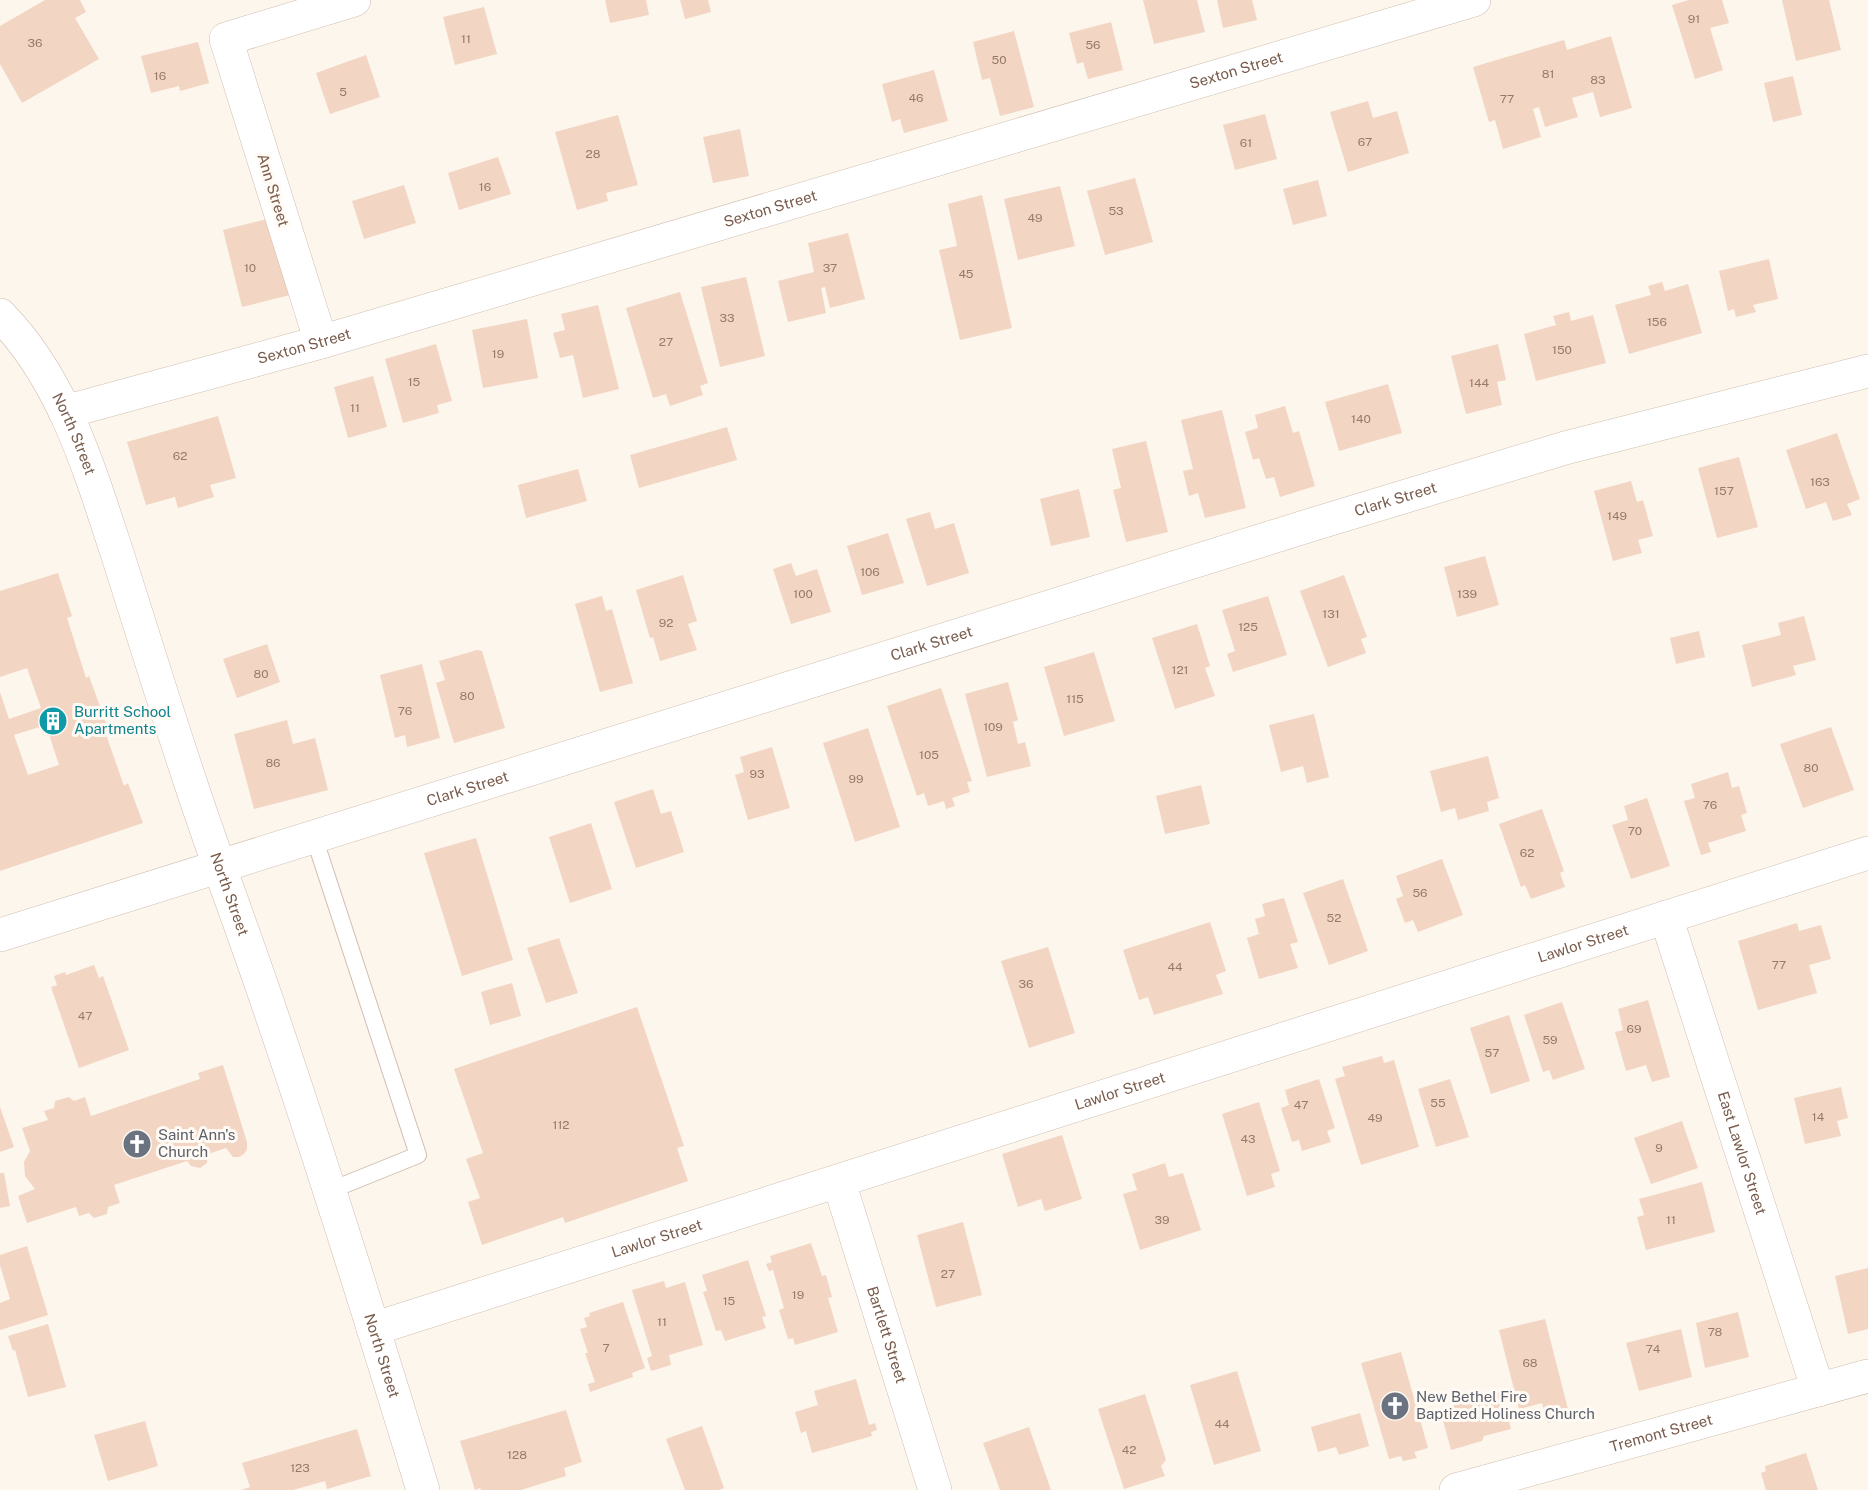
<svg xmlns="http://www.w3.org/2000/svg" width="1868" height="1490" font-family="'Public Sans',sans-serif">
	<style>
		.building { fill: #f2d5c3; fill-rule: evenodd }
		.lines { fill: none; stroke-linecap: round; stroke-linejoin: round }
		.service-casing { stroke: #d0beb0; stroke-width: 18 }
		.minor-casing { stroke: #d0beb0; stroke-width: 34 }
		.tertiary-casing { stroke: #d0beb0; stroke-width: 34 }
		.service { stroke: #fff; stroke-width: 16 }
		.minor { stroke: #fff; stroke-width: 33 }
		.tertiary { stroke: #fff; stroke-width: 33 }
		.labels { text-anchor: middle; stroke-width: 6; stroke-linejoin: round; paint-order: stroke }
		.number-label { font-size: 12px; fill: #977a6a }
		.street-label { font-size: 15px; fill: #795c4d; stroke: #fffaf3 }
		.culture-label { font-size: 15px; fill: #0d838f; stroke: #fffaf3; text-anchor: start }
		.worship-label { font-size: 15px; fill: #5b616d; stroke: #fffaf3; text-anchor: start }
	</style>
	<rect width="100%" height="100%" fill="#fdf6ec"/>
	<path class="building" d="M45,0h35l6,12 -11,6 24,41 -77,44 -22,-39v-38z
		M605,0h41l3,15 -39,8z
		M680,0h28l3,12 -26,7z
		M1143,0h54l8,32 -51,12z
		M1217,0h35l5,20 -34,8z
		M1689,0h33l7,23 -19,5 13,42 -28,9 -23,-74z
		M1782,0h47l12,50 -45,11z
		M484,7l13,47 -42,11 -12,-48z
		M1111,22l12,48 -35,9 -5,-17 -6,2 -8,-31z
		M1014,31l20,76 -34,9 -10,-38 -8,2 -9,-38z
		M1611,36l21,72 -32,9 -7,-25 -21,6 6,19 -33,10 -6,-20 -6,2 8,28 -38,12 -8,-29 -6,2 -16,-55 91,-27 3,10z
		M198,42l11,41 -29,8 -1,-5 -28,7 -10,-37z
		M366,55l14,42 -50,17 -14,-41z
		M934,70l14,51 -44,12 -4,-14 -8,3 -10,-38z
		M1793,76l9,39 -29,7 -9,-39z
		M1368,101l5,17 24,-7 12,42 -61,19 -18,-60z
		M1265,114l12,45 -42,11 -12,-45z
		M618,115l20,70 -32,8 2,8 -31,9 -22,-78z
		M740,129l9,47 -36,7 -10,-46z
		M498,157l13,37 -52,16 -11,-37z
		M1135,178l18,64 -48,13 -18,-64z
		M1318,180l9,36 -34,9 -10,-36z
		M404,185l12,38 -52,16 -12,-38z
		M1060,186l15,60 -57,14 -14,-61z
		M982,195l30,133 -52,12 -21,-90 18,-4 -9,-42z
		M271,218l19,77 -48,12 -19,-77z
		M848,233l17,66 -35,9 -5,-21 -4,1 5,25 -38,9 -10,-41 36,-9 -6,-29z
		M1769,259l9,40 -25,6 3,7 -20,5 -2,-8 -6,2 -9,-40z
		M746,277l19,79 -45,11 -19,-80z
		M1662,282l3,9 23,-7 14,49 -73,21 -14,-49 36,-10 -3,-9z
		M680,292l28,91 -8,3 3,9 -33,11 -4,-12 -13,4 -27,-90z
		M598,305l21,84 -36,9 -10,-43 -13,3 -7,-25 12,-3 -4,-16z
		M1569,312l2,9 22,-6 13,48 -70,18 -12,-47 32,-9 -3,-9z
		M527,319l11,59 -55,10 -11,-58z
		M436,344l16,57 -15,4 2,8 -36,10 -18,-64z
		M1498,344l8,36 -9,2 5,23 -36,9 -15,-58z
		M373,376l14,51 -39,11 -14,-51z
		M1388,384l14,49 -63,18 -14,-49z
		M1285,406l8,27 6,-2 16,55 -35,11 -6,-20 -8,2 -7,-21 -6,2 -8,-28 13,-4 -3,-13z
		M1222,410l24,98 -41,10 -7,-25 -9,3 -6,-25 10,-2 -12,-49z
		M218,416l18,62 -26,7 4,12 -36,11 -3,-11 -29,8 -19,-63z
		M727,427l10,33 -98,28 -9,-33z
		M1837,433l23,66 -13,5 5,11 -19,6 -7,-19 -20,7 -20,-59z
		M1146,441l22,91 -42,10 -13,-52 8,-2 -9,-39z
		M1739,457l19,70 -41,11 -19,-70z
		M578,469l9,32 -61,17 -8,-33z
		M1631,481l6,21 6,-2 10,36 -15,4 4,13 -29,8 -19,-70z
		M1079,489l11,48 -39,9 -11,-47z
		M930,512l5,17 19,-6 15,50 -42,13 -21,-67z
		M888,533l16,50 -42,12 -15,-49z
		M1485,556l14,49 -42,12 -13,-50z
		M791,563l5,13 21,-7 14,43 -40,12 -18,-55z
		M58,573l14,43 -5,2 19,60 3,-2 17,47 -3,3 21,60 4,-3 15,40 -143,48v-179l9,27 32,-11 -14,-40 -27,9v-86zM46,725l13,40 -31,10 -14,-40z
		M683,575l14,46 -9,3 9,26 -37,11 -7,-24 -3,1 -14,-48z
		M1344,575l23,62 -6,2 5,14 -38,14 -28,-76z
		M602,596l4,15 6,-2 21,74 -33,9 -25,-88z
		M1268,596l19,59 -54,17 -6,-18 8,-3 -13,-41z
		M1804,616l12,44 -23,6 3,9 -44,12 -10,-42 39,-10 -3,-12z
		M1197,624l13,42 -5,2 10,28 -40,13 -23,-71z
		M1699,631l6,26 -29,7 -6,-26z
		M267,644l13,38 -43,16 -14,-39z
		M477,650l5,1 23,77 -51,15 -18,-60 9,-3 -6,-19z
		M1094,652l21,69 -51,15 -20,-69z
		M422,664l18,74 -33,9 -2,-12 -10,3 -15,-63z
		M1008,682l10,38 -5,2 5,22 7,-2 6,24 -44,11 -22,-83z
		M941,688l31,93 -5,1 3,10 -18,6 3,8 -9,3 -2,-8 -16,5 -4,-13 -7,3 -30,-90z
		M1314,714l15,63 -22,6 -4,-17 -22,6 -12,-47z
		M287,720l6,24 22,-6 13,52 -74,19 -20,-75z
		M1831,727l23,63 -51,18 -23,-64z
		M868,728l32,99 -45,15 -32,-99z
		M772,747l18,61 -42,12 -13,-45 9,-3 -4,-15z
		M1488,756l11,42 -12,4 2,9 -31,9 -3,-12 -14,4 -11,-41z
		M1728,772l4,16 7,-2 8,27 -6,2 5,16 -38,12 3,9 -10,3 -17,-54 11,-3 -4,-14z
		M1201,785l9,39 -45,10 -9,-38z
		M653,789l8,25 10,-3 13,41 -48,16 -22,-66z
		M1647,798l23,68 -39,13 -19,-54 16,-5 -4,-14z
		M1542,809l22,62 -4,2 5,14 -34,12 -6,-14 -4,2 -22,-63z
		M591,823l21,66 -42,14 -21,-66z
		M476,838l37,122 -51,16 -38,-123z
		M1442,859l21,56 -45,17 -5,-12 -8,3 -9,-24 7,-3 -7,-20z
		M1343,879l25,72 -39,14 -26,-72z
		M1284,898l14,44 -8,2 8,24 -39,11 -12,-41 12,-4 -4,-15 10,-3 -3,-12z
		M1210,922l16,49 -10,4 7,19 -69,21 -6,-18 -9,3 -16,-50z
		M1797,923l2,8 22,-6 10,34 -22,6 8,28 -59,17 -20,-69z
		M559,938l19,55 -32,10 -19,-55z
		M1048,947l27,86 -46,15 -28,-87z
		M94,965l5,13 4,-2 26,74 -50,18 -28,-81 6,-2 -3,-9 11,-4 1,3z
		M512,983l9,33 -31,9 -9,-33z
		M1648,1000l22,77 -18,5 -6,-17 -20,6 -11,-39 8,-2 -5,-21z
		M1562,1002l23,67 -32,11 -4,-10 -6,2 -19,-57z
		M637,1007l47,139 -7,2 11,33 -123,42 -2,-6 -81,28 -14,-43 12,-4 -14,-39 17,-6 -29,-84z
		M1509,1015l21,66 -39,13 -21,-66z
		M1382,1056l2,7 10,-3 25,87 -58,18 -26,-86 10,-3 -3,-9z
		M223,1065l24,77v7l-3,5 -5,3h-6l-7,-9 -18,6 -1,9 -7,5 -9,-2 -4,-5 -73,24 6,18 -12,4 -1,7 -13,4 -5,-5 -10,3 -3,-9 -49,16 -9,-27 17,-7 -10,-13 -1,-14 6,-11 -8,-23 26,-8 -4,-9 10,-3 1,-7 14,-4 5,4 11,-4 6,19 109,-37 -2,-6z
		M1319,1079l16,49 -8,3 4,11 -29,9 -3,-11 -7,2 -11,-34 8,-3 -4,-15z
		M1450,1079l19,58 -33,10 -18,-58z
		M1841,1087l7,31 -11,3 4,15 -36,8 -11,-46z
		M1259,1102l21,69 -9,3 4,13 -28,9 -25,-82z
		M0,1107l14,40 -14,5z
		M1682,1121l16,47 -47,16 -17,-46z
		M1062,1135l20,64 -37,12 -4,-12 -23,8 -16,-53z
		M1165,1163l4,14 14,-4 18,57 -61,20 -17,-56 14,-4 -5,-16z
		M0,1173h4l6,33 -10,2z
		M1702,1182l13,50 -69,18 -9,-33 7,-2 -5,-16z
		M963,1222l19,73 -46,12 -19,-72z
		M811,1243l11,33 4,-1 6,22 -4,1 10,34 -43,13 -2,-7 -5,1 -9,-29 5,-2 -11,-38 -4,1 -3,-7 6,-2 -2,-6z
		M27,1246l21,69 -48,15v-27l10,-4 -10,-34v-10z
		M748,1260l18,56 -4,1 4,11 -41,13 -4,-11 -5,1 -13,-39 4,-1 -5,-16z
		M1868,1268v61l-20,5 -13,-58z
		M664,1281l2,7 19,-6 18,63 -34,10 2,10 -20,6 -4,-13 5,-2 -20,-66z
		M623,1302l22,66 -13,5 1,4 -43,15 -2,-8 7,-2 -10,-29h3l-8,-24 7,-2 -3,-9 6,-2 -1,-3z
		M1738,1312l11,45 -44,11 -9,-45z
		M1545,1319l25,98 -22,6 -6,-20 -23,6 -20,-79z
		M48,1324l18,63 -38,10 -13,-47 -2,1 -5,-15z
		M1681,1329l11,48 -53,14 -13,-48z
		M1401,1352l27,96 -14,4 3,6 -14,3 -2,-5 -12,3 -28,-96z
		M1237,1371l24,80 -47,14 -24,-80z
		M856,1379l13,46 6,-2 2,7 -6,2 1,4 -60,17 -6,-22 -5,2 -6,-21 23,-7 -4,-14z
		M1501,1392l10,37 -27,7 -2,5 -31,9 -11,-41z
		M1145,1394l21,66 -5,6 4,10 -41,13 -26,-80z
		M566,1410l16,52 -18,6 2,8 -45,14h-40l-1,-2 -5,2 -15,-49z
		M1360,1413l9,33 -30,9 -3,-8 -18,5 -7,-25z
		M145,1421l13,45 -50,15 -14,-46z
		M702,1426l22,62 -5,2h-34l-19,-51z
		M1029,1427l22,63h-51l-17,-47z
		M357,1429l14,47 -44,13 -2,-8 -32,9h-52l9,-3 -8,-24z
		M1806,1453l12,37h-52l-5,-17 5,-2 -1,-5z"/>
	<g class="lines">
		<g class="service-casing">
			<path id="service" d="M314,837l104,318 -89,36"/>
		</g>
		<g class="minor-casing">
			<g id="minor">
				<path d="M321,342l-95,-303 128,-39"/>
				<path id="s1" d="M65,412l256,-70 1153,-342"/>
				<path id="s2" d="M1666,917l152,473"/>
				<path id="s3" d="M0,935l1314,-411 251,-76 303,-77"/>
				<path id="s4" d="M839,1182l96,308"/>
				<path id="s5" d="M373,1329l1495,-476"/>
				<path id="s6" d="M1456,1490l412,-114"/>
			</g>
		</g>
		<g class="tertiary-casing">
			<g id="tertiary">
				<path id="s7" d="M0,315c64,65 90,156 118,241 23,72 45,144 69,216 26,80 56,158 83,238 54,159 104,319 153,480"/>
			</g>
		</g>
		<use href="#service" class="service"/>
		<use href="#minor" class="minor"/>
		<use href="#tertiary" class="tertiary"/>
	</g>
	<defs>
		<g id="building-disc" transform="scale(1.5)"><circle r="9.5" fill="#0f9aa8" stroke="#fffaf3"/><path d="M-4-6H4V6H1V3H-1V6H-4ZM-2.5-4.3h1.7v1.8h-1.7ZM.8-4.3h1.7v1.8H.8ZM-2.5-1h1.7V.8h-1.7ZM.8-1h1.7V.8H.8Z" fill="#fff"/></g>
		<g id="church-disc" transform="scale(1.5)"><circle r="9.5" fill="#6b7280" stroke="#fffaf3"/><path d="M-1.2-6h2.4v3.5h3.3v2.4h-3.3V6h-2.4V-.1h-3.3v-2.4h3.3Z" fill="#fff"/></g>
	</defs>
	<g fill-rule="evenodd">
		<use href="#building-disc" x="53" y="721"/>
		<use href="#church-disc" x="137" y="1144"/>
		<use href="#church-disc" x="1395" y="1406"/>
	</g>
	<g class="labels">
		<g class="number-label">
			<text x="1694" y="23">91</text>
			<text x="466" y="43">11</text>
			<text x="35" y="47">36</text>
			<text x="1093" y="49">56</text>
			<text x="999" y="64">50</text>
			<text x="1548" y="78">81</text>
			<text x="160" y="80">16</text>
			<text x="1598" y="84">83</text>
			<text x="343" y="96">5</text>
			<text x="916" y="102">46</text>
			<text x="1507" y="103">77</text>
			<text x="1365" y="146">67</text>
			<text x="1246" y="147">61</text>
			<text x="593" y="158">28</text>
			<text x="485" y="191">16</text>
			<text x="1116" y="215">53</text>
			<text x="1035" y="222">49</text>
			<text x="250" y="272">10</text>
			<text x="830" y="272">37</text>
			<text x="966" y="278">45</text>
			<text x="727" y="322">33</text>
			<text x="1657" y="326">156</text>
			<text x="666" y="346">27</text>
			<text x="1562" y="354">150</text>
			<text x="498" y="358">19</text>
			<text x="414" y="386">15</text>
			<text x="1479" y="387">144</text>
			<text x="355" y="412">11</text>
			<text x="1361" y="423">140</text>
			<text x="180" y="460">62</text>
			<text x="1820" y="486">163</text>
			<text x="1724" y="495">157</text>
			<text x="1617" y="520">149</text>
			<text x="870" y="576">106</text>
			<text x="803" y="598">100</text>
			<text x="1467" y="598">139</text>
			<text x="1331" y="618">131</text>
			<text x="666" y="627">92</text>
			<text x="1248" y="631">125</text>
			<text x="1180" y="674">121</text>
			<text x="261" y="678">80</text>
			<text x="467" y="700">80</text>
			<text x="1075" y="703">115</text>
			<text x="405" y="715">76</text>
			<text x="993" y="731">109</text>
			<text x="929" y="759">105</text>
			<text x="273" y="767">86</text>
			<text x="1811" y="772">80</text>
			<text x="757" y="778">93</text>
			<text x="856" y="783">99</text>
			<text x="1710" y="809">76</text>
			<text x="1635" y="835">70</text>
			<text x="1527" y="857">62</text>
			<text x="1420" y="897">56</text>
			<text x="1334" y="922">52</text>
			<text x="1779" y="969">77</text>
			<text x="1175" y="971">44</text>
			<text x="1026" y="988">36</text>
			<text x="85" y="1020">47</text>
			<text x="1634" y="1033">69</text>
			<text x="1550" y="1044">59</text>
			<text x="1492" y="1057">57</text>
			<text x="1438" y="1107">55</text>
			<text x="1301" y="1109">47</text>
			<text x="1818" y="1121">14</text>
			<text x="1375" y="1122">49</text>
			<text x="561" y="1129">112</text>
			<text x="1248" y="1143">43</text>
			<text x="1659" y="1152">9</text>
			<text x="1162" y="1224">39</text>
			<text x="1671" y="1224">11</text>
			<text x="948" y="1278">27</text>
			<text x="798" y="1299">19</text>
			<text x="729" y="1305">15</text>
			<text x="662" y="1326">11</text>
			<text x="1715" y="1336">78</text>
			<text x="606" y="1352">7</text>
			<text x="1653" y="1353">74</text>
			<text x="1530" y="1367">68</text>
			<text x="1222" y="1428">44</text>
			<text x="1129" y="1454">42</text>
			<text x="517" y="1459">128</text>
			<text x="300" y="1472">123</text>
		</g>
		<g class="street-label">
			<text dy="5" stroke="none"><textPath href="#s1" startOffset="1220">Sexton Street</textPath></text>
			<text transform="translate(273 190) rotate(73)" y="5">Ann Street</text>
			<text dy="5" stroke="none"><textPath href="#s1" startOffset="734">Sexton Street</textPath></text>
			<text dy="5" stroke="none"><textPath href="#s1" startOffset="248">Sexton Street</textPath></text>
			<text dy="5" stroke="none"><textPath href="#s7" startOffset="141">North Street</textPath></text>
			<text dy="5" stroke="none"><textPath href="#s3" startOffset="1462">Clark Street</textPath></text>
			<text dy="5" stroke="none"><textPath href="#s3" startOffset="976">Clark Street</textPath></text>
			<text dy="5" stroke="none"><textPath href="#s3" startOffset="490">Clark Street</textPath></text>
			<text dy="5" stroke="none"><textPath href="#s7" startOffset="627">North Street</textPath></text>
			<text dy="5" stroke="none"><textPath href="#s5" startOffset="1270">Lawlor Street</textPath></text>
			<text dy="5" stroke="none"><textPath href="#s5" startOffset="784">Lawlor Street</textPath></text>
			<text dy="5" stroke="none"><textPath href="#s2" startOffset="248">East Lawlor Street</textPath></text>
			<text dy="5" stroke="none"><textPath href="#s5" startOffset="298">Lawlor Street</textPath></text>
			<text dy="5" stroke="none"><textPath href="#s4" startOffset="160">Bartlett Street</textPath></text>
			<text dy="5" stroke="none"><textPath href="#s7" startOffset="1113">North Street</textPath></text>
			<text dy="5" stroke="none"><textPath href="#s6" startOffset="213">Tremont Street</textPath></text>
		</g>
		<g class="culture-label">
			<text x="74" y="717">Burritt School<tspan x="74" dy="17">Apartments</tspan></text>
		</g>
		<g class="worship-label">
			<text x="158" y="1140">Saint Ann's<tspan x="158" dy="17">Church</tspan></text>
			<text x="1416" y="1402">New Bethel Fire<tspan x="1416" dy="17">Baptized Holiness Church</tspan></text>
		</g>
	</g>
</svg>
